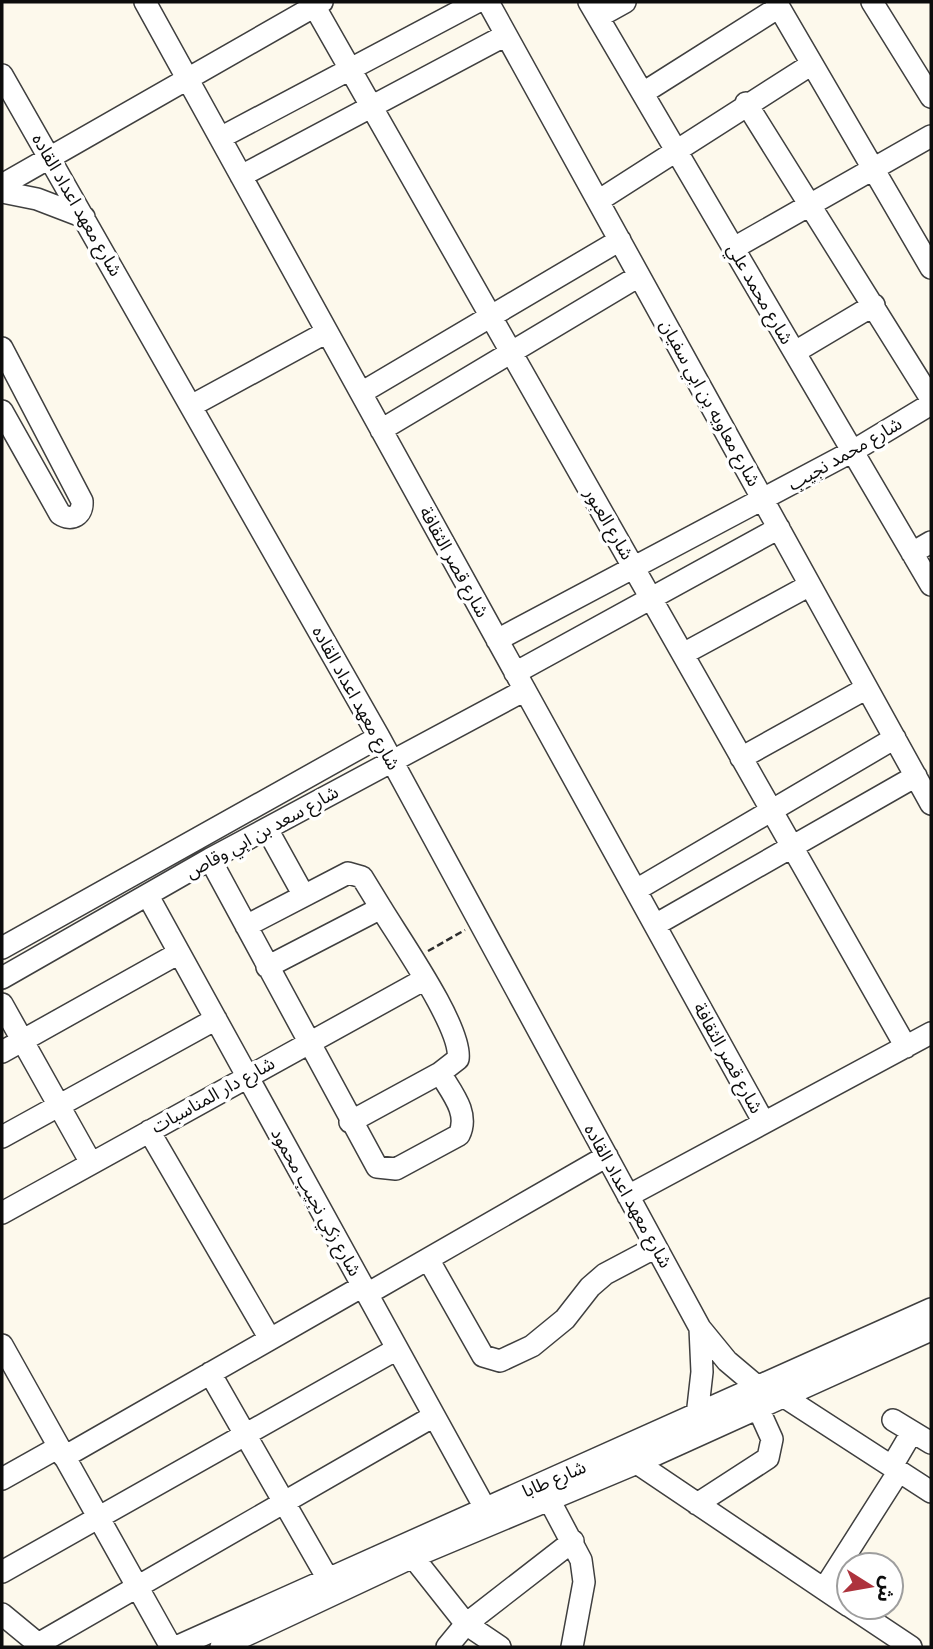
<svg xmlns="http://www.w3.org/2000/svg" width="933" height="1649" font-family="'Roboto Serif','Noto Sans Arabic',serif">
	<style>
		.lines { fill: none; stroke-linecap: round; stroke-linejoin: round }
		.minor-casing { stroke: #3f3f3f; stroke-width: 24 }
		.path { stroke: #2e2e2e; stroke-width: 2.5; stroke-dasharray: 7 3.5; stroke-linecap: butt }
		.minor { stroke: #fff; stroke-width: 21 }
		.labels { text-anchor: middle; stroke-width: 7; stroke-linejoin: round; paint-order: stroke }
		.street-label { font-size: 18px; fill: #0c0c0c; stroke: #fff }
	</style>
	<rect width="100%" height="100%" fill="#fdf9ec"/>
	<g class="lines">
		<g class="minor-casing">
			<path id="minor" d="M145,2l618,1119
				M312,2l594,1045
				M488,2l443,802
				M589,2l342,583
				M776,2l155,266
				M872,2l59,95
				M598,17l27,-15
				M2,75l377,662 321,591 27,33 32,27
				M643,93l136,-86
				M746,103l185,296
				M220,138l257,-136
				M241,176l265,-141
				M2,185l320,-183
				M2,192l35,7 47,18
				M598,201l214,-137
				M734,248l197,-112
				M2,348l80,153c1,14 -10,21 -22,13l-58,-103
				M795,352l79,-47
				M361,393l259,-153
				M191,406l136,-74
				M381,430l258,-154
				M912,553l19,-11
				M497,640l356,-189 78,-47
				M683,654l127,-69
				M515,673l264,-145
				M741,758l126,-70
				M267,829l36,65
				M210,859l167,308 19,2 63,-34c11,-22 -8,-43 -19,-62
				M636,890l259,-152
				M148,896l337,612
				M655,925l261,-149
				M246,926l102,-53 14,4 19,31
				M2,948l377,-211
				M267,967l114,-59c18,30 82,121 77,151l-18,14 -90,49
				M2,978l208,-119 315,-169
				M2,1004l89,159
				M2,1052l177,-99
				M149,1131l121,208
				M2,1137l214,-118
				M628,1196l303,-163
				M2,1213l423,-234
				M428,1259l55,97 17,5 32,-15 33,-27 25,-32 15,-13 51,-27
				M367,1294l240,-138
				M2,1345l169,302
				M210,1373l118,206
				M783,1396l148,96
				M697,1416l5,-44 -2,-44
				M893,1420l38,23
				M64,1457l299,-171
				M637,1463l212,143
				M892,1466l20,-34
				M2,1479l57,-32
				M544,1490l37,70 3,22 -12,65
				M697,1504l71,-46 4,-19 -14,-31
				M413,1557l53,67 34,23
				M2,1572l395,-223
				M824,1589l75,-118
				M851,1607l60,40
				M2,1614l40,33
				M38,1644l396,-228
				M176,1647l755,-338
				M221,1647l192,-90 224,-94 294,-133
				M447,1647l19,-23 107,-83"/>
		</g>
		<path class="path" d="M428,951l37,-21"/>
		<use href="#minor" class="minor"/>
	</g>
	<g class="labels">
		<g class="street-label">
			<text transform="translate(77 205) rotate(60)" y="6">شارع معهد اعداد القاده</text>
			<text transform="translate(760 294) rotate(60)" y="6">شارع محمد علي</text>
			<text transform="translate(710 403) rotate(61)" y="6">شارع معاويه بن ابي سفيان</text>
			<text transform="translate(845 454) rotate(-30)" y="6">شارع محمد نجيب</text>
			<text transform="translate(609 524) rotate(60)" y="6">شارع العبور</text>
			<text transform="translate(454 562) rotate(61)" y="6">شارع قصر الثقافة</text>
			<text transform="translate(356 698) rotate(61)" y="6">شارع معهد اعداد القاده</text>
			<text transform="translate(262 832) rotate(-29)" y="6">شارع سعد بن ابي وقاص</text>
			<text transform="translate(728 1058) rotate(61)" y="6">شارع قصر الثقافة</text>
			<text transform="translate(213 1095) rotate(-29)" y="6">شارع دار المناسبات</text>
			<text transform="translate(628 1196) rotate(61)" y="6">شارع معهد اعداد القاده</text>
			<text transform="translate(316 1202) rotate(61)" y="6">شارع زكي نجيب محمود</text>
			<text transform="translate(554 1479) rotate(-23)" y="6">شارع طابا</text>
		</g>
	</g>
	<rect width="933" height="1649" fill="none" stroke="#0c0c0c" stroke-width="7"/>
	<g transform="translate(870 1586) rotate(101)"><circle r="33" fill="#ffffff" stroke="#9e9e9e" stroke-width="2"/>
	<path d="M0-5L12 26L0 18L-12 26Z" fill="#ad333d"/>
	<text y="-10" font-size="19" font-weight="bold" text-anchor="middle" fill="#0c0c0c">ش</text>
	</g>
</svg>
